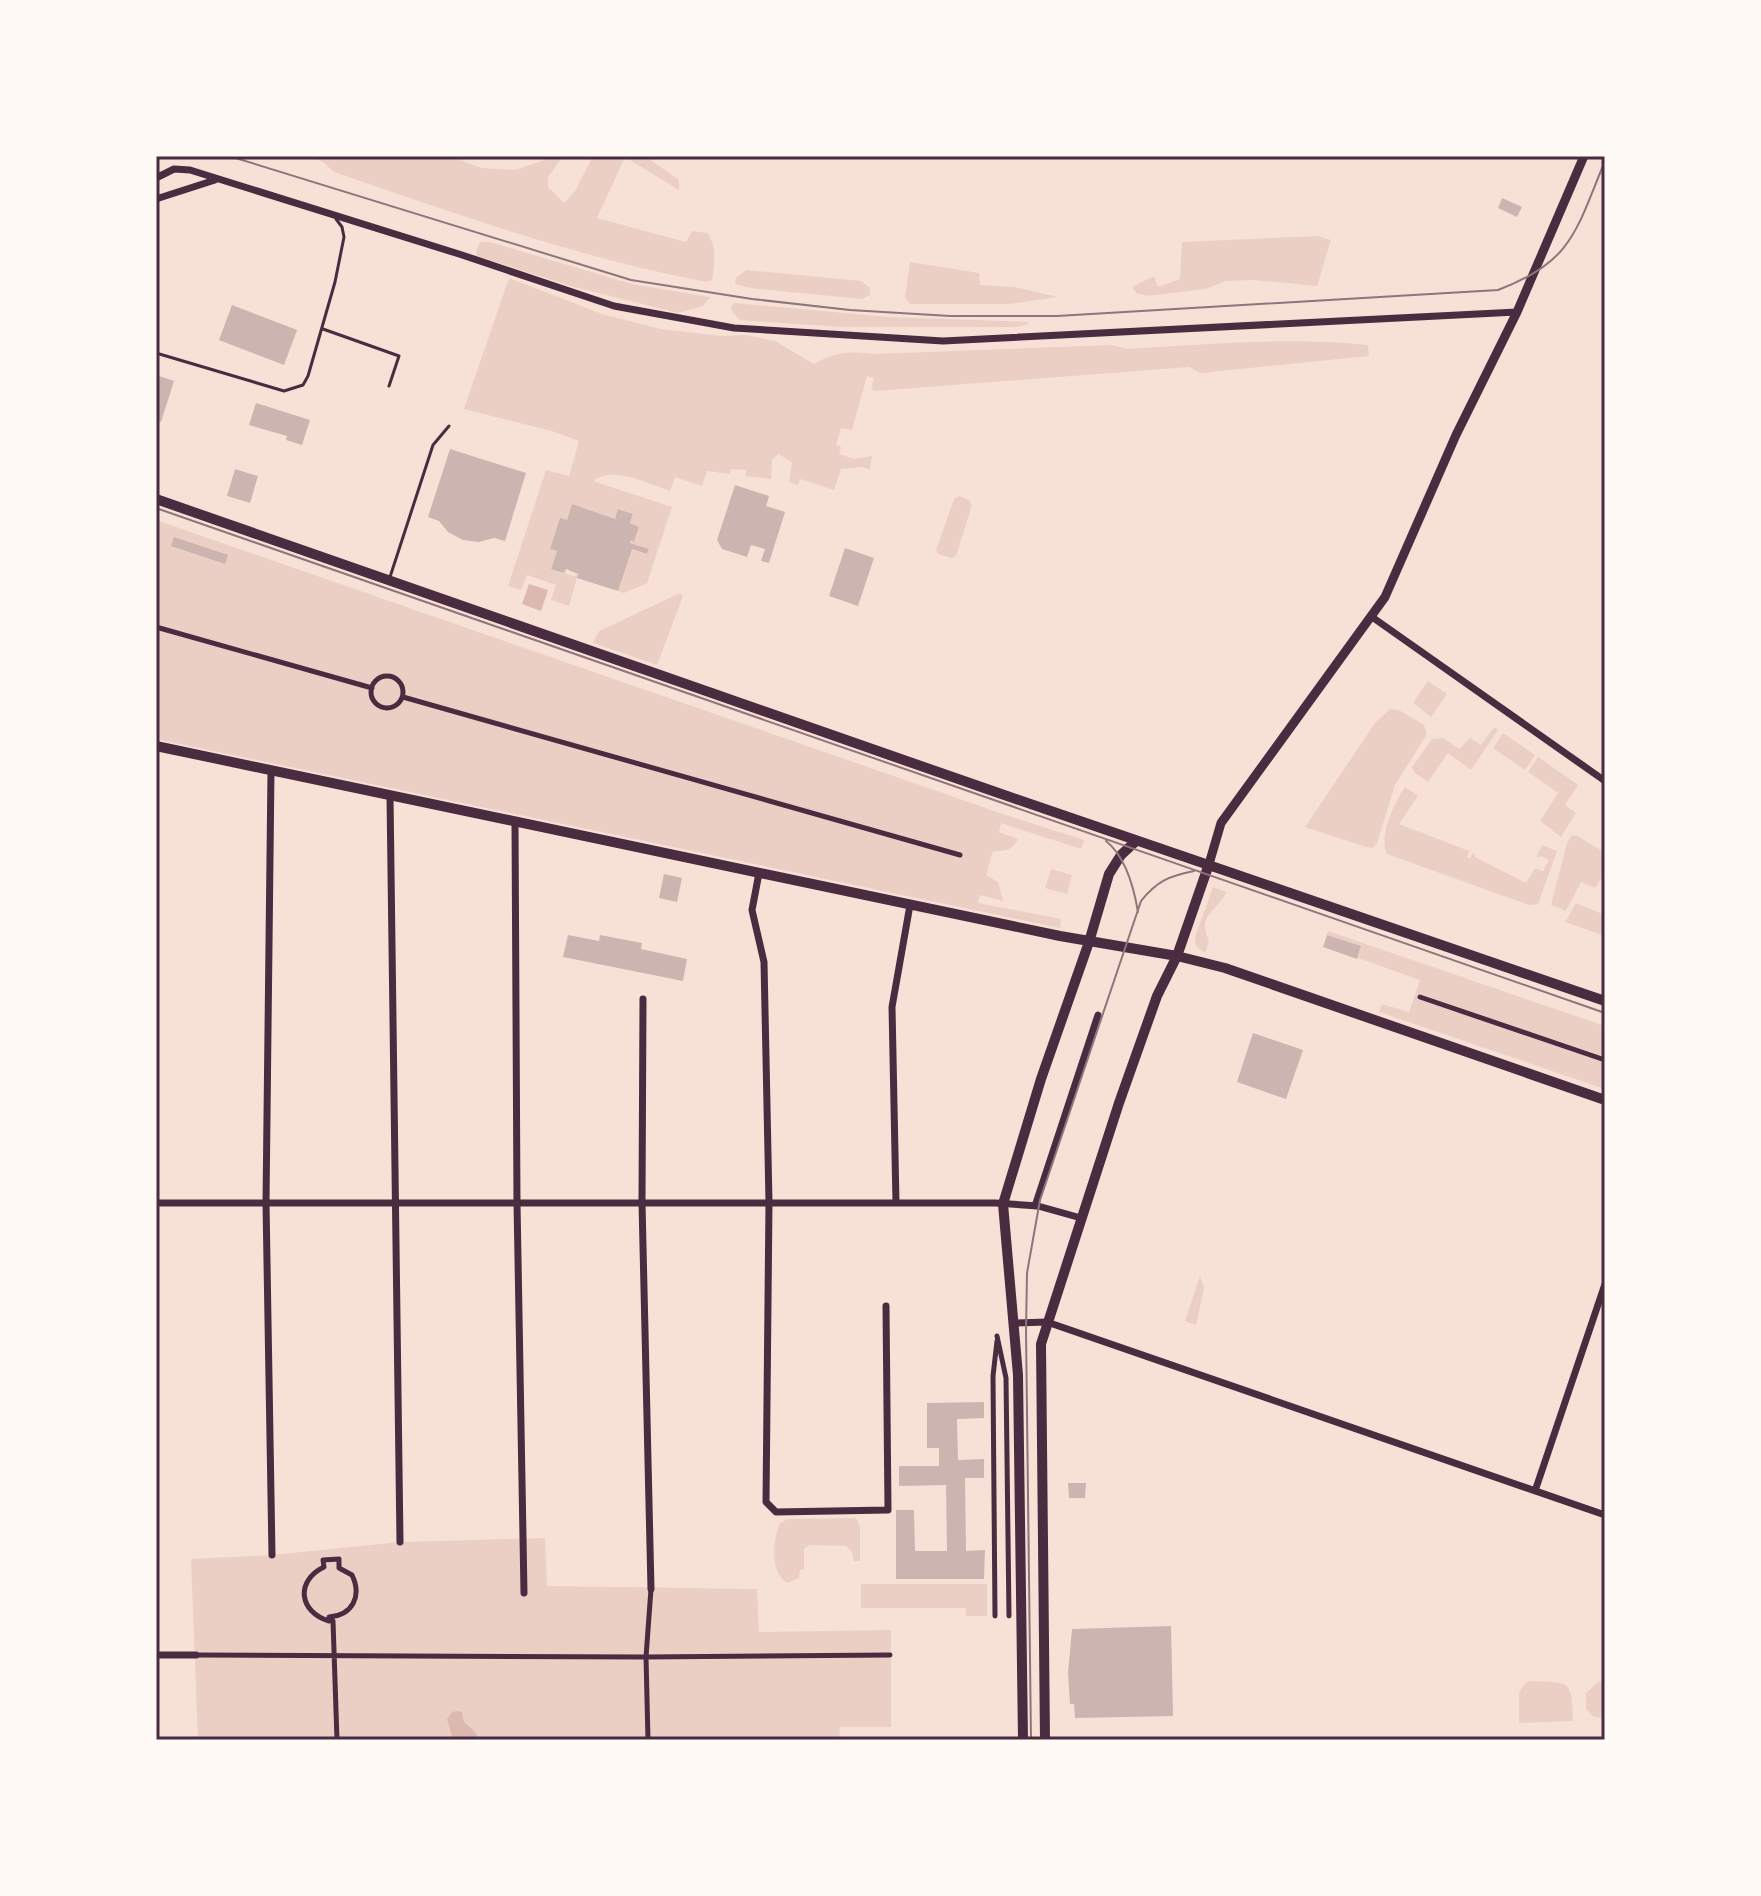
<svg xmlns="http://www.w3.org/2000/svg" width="1761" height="1896" font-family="Rubik,sans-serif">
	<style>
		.green { fill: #ebcfc5 }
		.water { fill: #dcb8b0 }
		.building { fill: #ccb4b1 }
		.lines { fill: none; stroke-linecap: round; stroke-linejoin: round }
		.service { stroke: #4a2c40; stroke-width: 3 }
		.pedestrian { stroke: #4a2c40; stroke-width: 5 }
		.minor { stroke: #4a2c40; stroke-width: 7 }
		.tertiary { stroke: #4a2c40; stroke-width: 9 }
		.secondary { stroke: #4a2c40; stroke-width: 10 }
		.tram { stroke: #8f747c; stroke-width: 2 }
		.neatline { fill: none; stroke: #4a2c40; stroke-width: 3 }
	</style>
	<rect width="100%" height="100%" fill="#f7e1d7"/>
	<path class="green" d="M309,156h139l34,12 33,2 30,-10v-4h18l-15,21v10l16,16 11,-12 18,-35h52l34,24v10l-54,-33 -28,61 89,24 6,-11 15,2c10,13 8,31 5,47l-6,2c-129,-25 -248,-67 -372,-110l-11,-10z
		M1318,236l13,4 -14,46 -63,-6 -28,1 -21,8 -57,7 -12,-3 -4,-6 22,-11 4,11 22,-8 2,-37z
		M480,242h10l142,42 78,13 -7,9 -25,7 -104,-26 -97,-31 -1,-5z
		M910,262l69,11 1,12 35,2 43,10 -49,7h-99l-5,-6z
		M746,270l115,11 9,7v7l-8,4 -112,-11 -15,-4 1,-6z
		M509,278l93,36 59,15 60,7 26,-1 28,6 39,23c20,-12 36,-13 59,-10l239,-9 15,4c80,-5 161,-12 241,-4l1,11 -169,17 -11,-6 -314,24 -4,-2 3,-11 -7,-2 -15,54 -11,-2 -5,17 5,2 -2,7 15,5 18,-3 -2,14 -7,-3 -22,2 -7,21 -34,-11 -2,6 -9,-3 3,-20 -14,-8 -6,6 -1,19 -25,-3v-6l-15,-1 -1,5 -23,-3 -5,15 -27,-9 -5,14c-23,-7 -56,-26 -77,-10l79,26 -25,76 -23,10 -6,-2 14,-42 15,5 2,-4 -19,-7 1,-3 4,1 4,-14 -9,-4 3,-9 -14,-5 -4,10 -43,-14 -5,15 -7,-1 -10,30 7,2 -6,18 12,4 3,-4v5l8,2 4,-2 -9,32 -18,-6 5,-15 -29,-10 -6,15 -13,-4 38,-116 23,6 10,-35 -24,-9 -91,-23z
		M734,303l155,14 140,5 -2,3 -12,2h-174l-102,-7 -9,-12z
		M959,496l10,4 3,5 -16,51 -4,2 -14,-4 -2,-4 18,-51z
		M156,520l847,294 81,26 -3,9 -80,-26 -2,9 19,7c-6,12 -12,12 -25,12l-7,24 12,7 5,19 -23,-6 -2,8 83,16 -1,9 -904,-189z
		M680,593l3,3 -26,69 -64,-22 6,-12z
		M1428,681l19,13 -16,23 -18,-14z
		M1390,709l9,1 25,15 3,9 -32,51 -18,58 -4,5 -7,-1 -61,-20 70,-104z
		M1494,727l4,3 -27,40 -23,-17 -20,29 -13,-9 -3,-6 20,-28 11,-1 16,11 11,-11 11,7z
		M1503,733l32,22 -10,15 -32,-22z
		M1538,757l40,28 -13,20 11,8 -15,24 -21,-16 18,-28 -30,-21z
		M1405,787l13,9 -19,28 70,27 -2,6 3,1 3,-5 2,1v3l51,26 9,-15 8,3 6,-11 -8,-4 -2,2 -2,-3 5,-10 15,6 -19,53 -9,1 -142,-51c-9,-18 8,-52 18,-67z
		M1572,835l6,1 27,17v20l-10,15 -14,-6 -15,29 -15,-6 16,-62z
		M1051,869l21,6 -5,19 -22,-6z
		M1213,887l13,5c-8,21 -30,21 -17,49l-4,12 -9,-7 -1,-9z
		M1576,903l29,12v21l-40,-14z
		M1328,931l277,95v63l-226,-77 3,-8 27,8 11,-32 -62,-22 3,-12 -34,-11z
		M1200,1276l4,12 -8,37 -11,-4z
		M856,1518l4,9v34h-6l-2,-9 -6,-6 -36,-1 -6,4v20l-4,1 -1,8 -12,5c-18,-11 -14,-43 -7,-60l8,-4z
		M545,1538l2,48 210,3 2,43 132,-2v97h-51l-1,13h-641l-7,-181 81,-4 128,-13z
		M861,1584h126v32h-21v-8h-105z
		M1531,1681c40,2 41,-2 42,40l-54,2v-30l6,-10z
		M1605,1681v37l-11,-1 -8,-8v-16l12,-11z"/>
	<path class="water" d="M529,584l19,6 -7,21 -19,-7z
		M457,1711l5,1 2,10 12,11 2,7h-25l-6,-21 5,-7z"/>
	<path class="building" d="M1502,198l20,9 -5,10 -19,-9z
		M232,305l65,25 -13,35 -65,-25z
		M156,375l18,6 -13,41 -5,-2z
		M256,403l54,17 -8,25 -16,-5 1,-4 -38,-11z
		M450,449l76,24 -21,68 -11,-3 -15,4 -16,-2 -15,-8 -9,-11 -11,-4z
		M235,469l23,7 -8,27 -23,-7z
		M735,485l34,11 -3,10 19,6 -16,51 -8,-2 4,-12 -14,-4 -4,12 -25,-8 -5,-9z
		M572,504l43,15 3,-10 15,5 -3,9 9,4 -5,15 -3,-2 -1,3 19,6 -2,5 -15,-5 -14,42 -41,-13 1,-4 -12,-5 -3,4 -12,-4 6,-18 -7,-2 10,-31 7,2z
		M174,537l54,18 -3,9 -54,-18z
		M845,548l29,10 -16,48 -29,-10z
		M664,874l18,4 -5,24 -18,-4z
		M568,935l31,6 1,-6 42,8 -1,6 46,10 -4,22 -120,-24z
		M1327,935l34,11 -4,13 -34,-12z
		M1253,1033l50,17 -17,49 -49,-17z
		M984,1402v16l-27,1 1,41 26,-1v19h-19l1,73 19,-1 -1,29h-88v-69h18l1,41h32l-1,-66 -47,1v-20h40v-18h-12v-45z
		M1068,1483h18l-1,15h-16z
		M1171,1626l2,90 -98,2 -1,-14h-4l-2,-31 4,-44z"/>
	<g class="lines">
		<path class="service" d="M323,329l76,27 -10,30
			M156,353l128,38 19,-6 5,-9 27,-94 9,-45 -2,-10 -6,-8
			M390,577l43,-132 16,-19"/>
		<path class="pedestrian" d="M156,627l216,61
			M371 692a16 16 0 1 1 32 0a16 16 0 1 1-32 0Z
			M403,697l557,158
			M1420,997l185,63
			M997,1336l9,42 3,238
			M339,1559v9l13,7c10,21 1,40 -23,42v4c-30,-9 -34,-40 -5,-54l-1,-7z
			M995,1616l-2,-240 4,-35
			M329,1619l4,2 4,119
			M196,1655l450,2 244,-2
			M648,1740l-2,-83 5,-68"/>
		<path class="minor" d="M156,178l18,-9 16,1 269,84 155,52 120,22 209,13 574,-29
			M156,199l59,-19
			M1372,617l233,164
			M271,771l-5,432 6,352
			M390,796l10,746
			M515,822l2,381 7,390
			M759,873l-7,37 12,52 5,240 -3,300 10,10 112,-2 -2,-204
			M643,999l-1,204 9,386
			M156,1203h839l43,3 43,12
			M896,1203l-4,-196 18,-102
			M1035,1206l63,-191
			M1013,1323l34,-1 558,193
			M1535,1491l70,-207
			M156,1655h40"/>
		<path class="tertiary" d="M1209,864l12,-41 164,-226 71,-162 61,-123 67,-156"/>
		<path class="secondary" d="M156,499c482,169 965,338 1449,502
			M156,746l904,190 117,20 48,12 380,132
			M1023,1740l-5,-365 -15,-171 38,-125 48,-137 20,-68 12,-19 15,-14
			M1045,1740l-4,-396 78,-241 38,-107 20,-40 32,-92"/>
		<path class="tram" d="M229,156l402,124 121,19 98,11 100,6h107l441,-26c75,-28 78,-60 107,-129
			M156,508l1449,505
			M1106,841c20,16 28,47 32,71
			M1031,1740l-5,-409 1,-58 13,-73 101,-299c16,-20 28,-25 53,-30"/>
	</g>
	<rect width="1761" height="1896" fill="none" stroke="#fffaf5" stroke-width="316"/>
	<rect x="158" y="158" width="1445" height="1580" class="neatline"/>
</svg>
